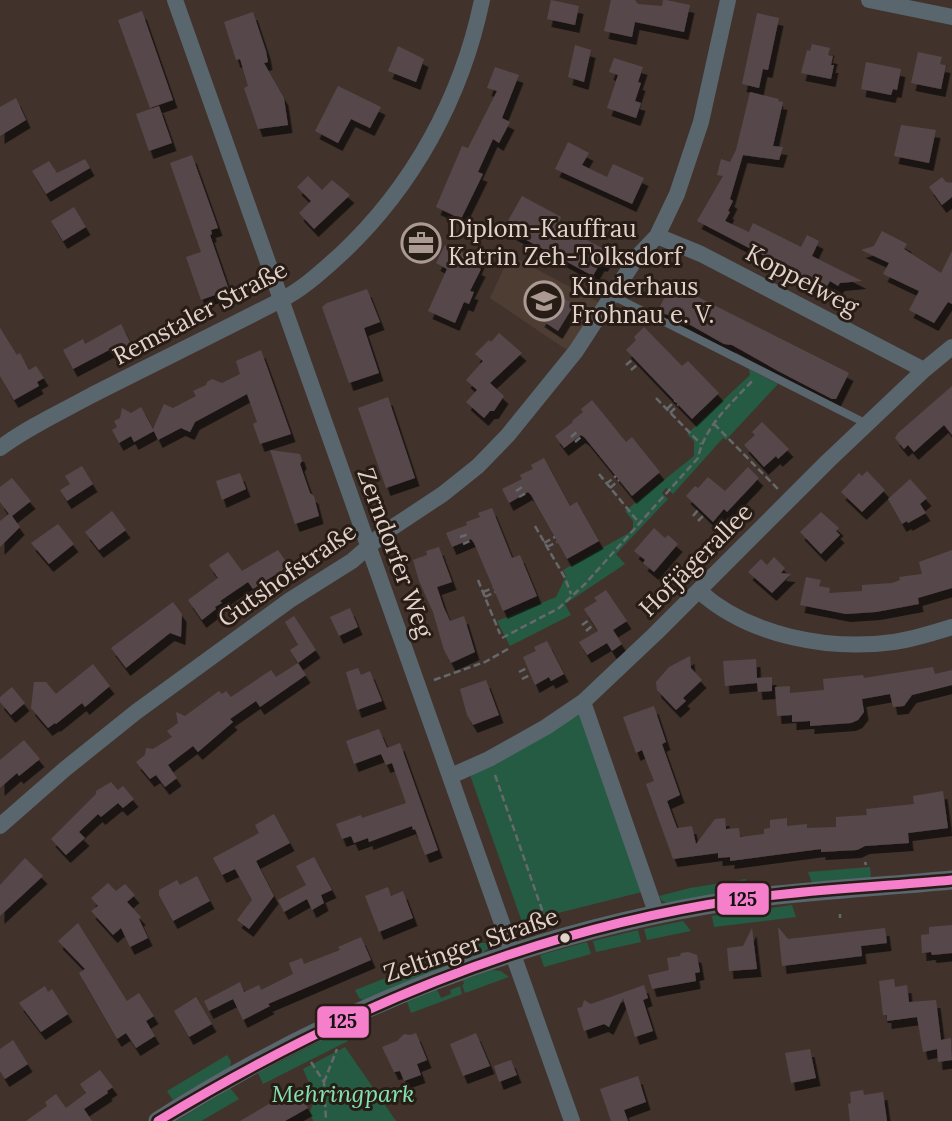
<svg xmlns="http://www.w3.org/2000/svg" width="952" height="1121" font-family="Lora,serif">
	<style>
		.education { fill: #4e3d33 }
		.green { fill: #255b42 }
		.building { fill: #57474b; filter: url(#shadow) }
		.lines { fill: none; stroke-linecap: round; stroke-linejoin: round }
		.path { stroke: #66696c; stroke-width: 2.5; stroke-dasharray: 7 3.5; stroke-linecap: butt }
		.service { stroke: #5a666d; stroke-width: 8 }
		.minor { stroke: #5a666d; stroke-width: 16 }
		.tertiary { stroke: #5a666d; stroke-width: 19 }
		.bus-1-casing { stroke: #281c16; stroke-width: 14 }
		.bus-1 { stroke: #f67fcc; stroke-width: 9 }
		.bus-dot { fill: #e3d2ca; stroke: #281c16; stroke-width: 2.5 }
		.labels { text-anchor: middle; stroke-width: 6; stroke-linejoin: round; paint-order: stroke }
		.poi-label { font-size: 24px; fill: #e3d2ca; stroke: #281c16; text-anchor: start }
		.street-label { font-size: 24px; fill: #e3d2ca; stroke: #281c16 }
		.park-label { font-size: 24px; font-style: italic; fill: #83e2b4; stroke: #281c16 }
		.line-badge { stroke: #281c16; stroke-width: 2.5 }
		.pale-badge-label { font-size: 19px; text-anchor: middle; font-weight: bold; fill: #111 }
	</style>
	<defs>
		<filter id="shadow"><feDropShadow dx="4.5" dy="8" stdDeviation="0" flood-color="#0009"/></filter>
	</defs>
	<rect width="100%" height="100%" fill="#41332c"/>
	<path class="education" d="M510,255l90,48 -33,47 -77,-52z"/>
	<path class="green" d="M749,369l29,15 -52,56 -3,-2 -50,56 -7,-6 -4,5 6,6 -52,55 9,10 -60,40 6,11 -61,31 -13,-25 59,-24 10,-21 -3,-6 64,-36 6,-5v-8l-8,-10 69,-55v-15l-7,-7 63,-59z
		M579,711l63,181 -120,30 -52,-147z
		M870,867l1,11 -59,5 -4,-11z
		M746,879l1,12 -80,12 -5,-2 -3,-5 31,-8z
		M792,905l4,12 -82,10 -2,-11z
		M683,921l8,10 -44,9 -3,-11z
		M638,930l3,12 -45,10 -3,-11z
		M587,942l4,12 -47,13 -4,-12z
		M476,943h18l-11,10 -120,47 -4,-2 -4,-8z
		M492,970l9,1 8,6 -44,16 -3,-8 2,-1 -1,-4z
		M460,986l2,8 -51,19 -4,-11 30,-12 4,8 10,-4 -1,-4z
		M342,1030l6,11 -85,43 -5,-11z
		M345,1047l51,74h-83l-3,-9 5,-15 -12,-28z
		M227,1055l4,6 -1,6 -57,33 -6,-9z
		M230,1088l9,11 -38,22h-24z"/>
	<path class="building" d="M551,0l28,6 -4,19 -28,-6z
		M611,0h24l3,4 24,2 1,-6h3l24,5 -6,27 -49,-10 -3,15 -28,-6z
		M142,11l31,89 -23,8 -32,-88z
		M253,12l13,39 2,11 -4,1 20,35 4,27 -30,4 -14,-41 4,-2 -8,-27 -4,1 -12,-38z
		M757,13l22,5 -11,52 -5,-1 -4,19 -17,-4z
		M812,44l18,4 -2,7 5,1 -2,9h3l-3,14 -30,-6 6,-23 3,1z
		M575,45l16,5 -7,32 -16,-5z
		M398,46l26,13 -8,23 -28,-11z
		M918,52l24,5 -2,7 6,1 -5,24 -30,-6z
		M614,58l29,9 -5,15 3,1 -6,18 6,2 -5,15 -29,-10 11,-33 -9,-3z
		M866,62l35,7 -4,21 -4,-1 -2,6 -30,-6z
		M495,67l24,8 -17,43 8,4 -11,21 -6,-4 -15,33 5,2 -22,45 -25,-12 26,-61 6,2 29,-57 -10,-3z
		M338,86l43,21 -11,21 -19,-9 -13,24 -23,-12z
		M750,92l29,7 -1,2 5,1 -10,44 10,1 -4,13 -36,-5 -13,44 3,2 -5,10 2,1 -5,9 24,11 4,-9 48,24 6,-12 12,6 -7,15 50,25 -22,2 -2,3 -8,-5 -4,7 -28,-14 1,-3 -24,-13 -1,3 -77,-40 26,-45 -6,-1 4,-16 9,3 6,-12z
		M16,98l10,22 -26,16v-29z
		M159,106l13,37 -23,8 -13,-37z
		M901,125l35,5 -7,33 -35,-7z
		M568,142l21,11 -7,12 25,12 6,-13 31,14 -12,26 -77,-35z
		M192,155l26,73 -7,2 1,4 -2,1 19,55 -28,10 -15,-43 15,-5 -31,-89z
		M85,159l5,9 -44,26 -14,-23 17,-10 8,12z
		M308,176l14,14 10,-10 18,15 -36,34 -15,-16 12,-12 -14,-14z
		M942,177l4,5 6,1v14l-10,8 -13,-18z
		M522,196l39,21 -3,8 52,27 -7,12 -3,-1 -7,13 -89,-48z
		M74,207l12,20 -23,14 -12,-20z
		M882,231l25,13 -3,5 37,24 11,-22v53l-4,-2 -14,21 -25,-13 10,-19 -36,-17 6,-11 -28,-13 13,-4z
		M445,245l35,15 -3,7 4,2 -11,22 4,1 -5,12 -5,-2 -9,21 -27,-12 19,-42 -11,-6z
		M668,282l181,91 -13,26h-4l-54,-28 -46,-26 -8,-1 -39,-22 -27,-11 7,-15 -3,-2z
		M367,289l13,33 -16,6 15,45 -30,10 -27,-76 5,-4z
		M553,291l21,14 -16,26 -18,-12 7,-12 -3,-2z
		M121,324l10,20 -16,9 -2,-5 -40,21 -10,-19 20,-11 2,5z
		M644,327l38,39 6,-5 31,32 -27,26 -66,-69 10,-10 -2,-3z
		M0,328l17,27 3,-2 9,17 7,-4 8,12 -7,4 2,4 -25,14 -14,-24z
		M499,333l23,20 -32,30 14,13 -10,15h-4l-6,7 -18,-16 11,-12 -11,-10 17,-19 -8,-7 14,-14 2,2z
		M261,350l30,84 -31,10 -7,-20 4,-2 -10,-28 -52,28 -5,10 -9,-4 -23,12 -5,-11 11,-25 9,4 23,-12 -3,-5 13,-6 1,-3 5,-3 10,4 18,-9 -4,-13z
		M952,386v49l-8,-10 -30,27 -6,-7 -4,4 -9,-11 3,-5z
		M388,397l27,81 -29,10 -28,-80z
		M592,400l34,42 6,-5 28,35 -28,24 -47,-58 -4,-3 -17,13 -9,-12 18,-14 -1,-1 11,-9 -2,-3z
		M141,407l13,24 -20,11 -3,-6 -12,7 -7,-13 5,-3 -3,-6 6,-3 2,-10 9,5z
		M762,422l27,27 -11,10 -2,-3 -12,11 -20,-22 11,-10 -3,-3z
		M270,450l30,4 2,7 -2,3 10,29 4,3 5,20 -24,8z
		M544,458l26,48 7,-4 22,39 -32,18 -36,-64 -3,-3 -19,11 -7,-14 20,-10 -2,-4 13,-6 -2,-4z
		M82,466l11,18 -26,17 -7,-11 10,-6 -5,-8z
		M748,467l11,11 -32,34 -3,-3 -11,13 -27,-26 9,-10 3,2 10,-11 17,14z
		M867,471l18,19 -23,22 -21,-20 18,-19 3,3z
		M240,473l6,16 -24,11 -6,-19z
		M12,478l19,23 -19,15 8,11 -20,20v-26l9,-7 -9,-12v-15z
		M910,479l17,19 -7,6 6,9 -18,10 -1,-2 -5,3 -14,-25z
		M492,508l20,50 8,-3 17,41 -34,15 -29,-68 -3,-4 -19,8 -6,-14 21,-8 -1,-3 14,-5 -2,-4z
		M112,511l14,19 -27,20 -14,-18z
		M821,512l18,16 -3,3 4,4 -19,19 -21,-22z
		M58,524l16,20 -25,20 -18,-21z
		M654,528l11,10 3,-3 10,9 -24,28 -11,-9 2,-3 -11,-9z
		M439,547l13,35 -15,5 7,21 6,13 14,-5 11,36 -24,11 -7,-13 -11,-38 -14,-31 -6,-21 14,-5 -1,-4z
		M278,550l11,16 -36,23 -5,-7 -28,19 2,2 -7,4 1,2 -14,11 -14,-20 30,-22 -9,-13 19,-13 14,19z
		M952,550v38l-34,10 1,6 -43,8 -30,2 -46,-9 6,-28 15,3 -2,6 11,2 -1,5 33,-2v-6l30,-2 8,-3 -1,-3 23,-3 -3,-12z
		M774,557l11,11 -4,5 10,1 -19,19 -24,-21 13,-13 6,6z
		M606,590l21,31 -14,9 9,14 -10,7 -5,-8 -20,12 -8,-13 19,-11 -14,-22 13,-8 -3,-3z
		M173,602l9,12 -1,23 -11,-4 -44,35 -15,-20z
		M350,608l8,19 -19,9 -9,-19z
		M294,616l22,34 -18,13 -8,-13 8,-5 -13,-23z
		M547,641l17,33 -13,7 -2,-4 -14,8 -12,-28 13,-6 -2,-4z
		M690,656l1,12 11,12 -19,18 3,3 -10,9 -19,-20 -1,-8 13,-15z
		M756,659l1,19 15,-1v14l-14,1 -1,-9 -32,3 -2,-25z
		M298,663l8,12 -46,32 -4,-6 -26,18 3,3 -35,30 -5,-6 -25,19 9,13 -12,9 -9,-12 -6,4 -14,-17 9,-7 1,-7 7,1 19,-12 -5,-6 11,-8 -2,-11 9,4 34,-25 3,3 4,-3 5,6 40,-27 5,7z
		M93,664l17,22 -25,21 -3,-4 -26,21 -1,-1 -7,5 -17,-20 3,-26h12l10,12z
		M933,667l2,7 17,-4v15l-40,10 -8,11 -11,1 -3,-13 -28,5 2,13 -6,8 -7,3 -41,3v-5l-18,1v-7l-15,1 -2,-29 15,-1v7l34,-3 -1,-11 40,-4 1,3z
		M358,668l3,7 9,-4 12,30 -25,9 -11,-38z
		M486,680l13,35 -26,10 -6,-10 -7,-26z
		M12,687l13,16 -14,12 -11,-13v-5z
		M654,706l12,36 -4,2 18,51 -13,6 10,27 15,-2 4,18 19,-25 10,-1 1,11 13,-1 1,9 24,-3v-5l6,-1v-8l17,-2v8l20,-2v4l29,-1v-10l31,-2 -1,-6 48,-5 -1,-8 30,-5 5,37 -40,5 1,10 -44,3 -8,4 -36,2v-3l-91,12v-4l-12,1v-5l-45,6 -27,-75 8,-3 -12,-31 -6,3 -13,-36z
		M379,729l8,19 13,-5 38,107 -13,5 -10,-26 -2,1 -1,-4 -43,16 -1,-4 -14,5 -3,-7 -9,3 -6,-15 25,-9 1,3 44,-15 -14,-40 -6,2 -5,-11 -27,10 -8,-23z
		M24,740l16,19 -21,17 -2,-3 -17,15v-28z
		M111,782l7,8 5,-4 11,13 -11,9 -5,-5 -17,14 -3,-3 -19,18 6,6 -19,17 -15,-16 45,-45v-3z
		M274,814l16,29 -34,18 18,35 -25,33 -12,-9 15,-20 -17,-31 -13,6 -9,-17 46,-25 -4,-8z
		M314,857l18,33 -11,5 3,8 -12,7 -5,-11 -23,13 -6,-12 28,-15 -10,-19z
		M25,858l18,18 -43,40v-31z
		M197,876l13,25 -37,20 -14,-26v-5l18,-10 3,5z
		M108,883l8,8 9,-7 10,11 -8,7 14,15 -2,2 9,19 -18,9 -9,-19 -8,7 -22,-24 7,-5 -7,-8z
		M388,887l3,9 12,-5 10,27 -34,14 -14,-36z
		M78,923l49,78 12,-8 15,23 -8,5 9,15 -19,12 -10,-15 -9,6 -38,-66 6,-4 -27,-28z
		M952,925v28l-20,2 -1,-3 -9,1 -1,-18 8,-1v-7z
		M778,927l10,12 97,-11 2,15 -26,3 1,10 -80,10z
		M752,928l5,41 -28,2 -2,-23 16,-2z
		M361,937l10,23 -103,44 2,2 -27,14 -10,-21 -24,12 -5,-10 36,-19 4,10 15,-7 2,5 32,-16 -4,-11 13,-5 2,6 36,-14 -2,-3z
		M688,952l9,3 3,17 -5,1 1,8 -44,8 -4,-14 21,-5 -2,-12 13,-2 1,-3z
		M894,979l1,8 12,-2 2,17 27,-2 5,40 10,-2 1,22 -14,2 -1,-13 -14,3 -6,-35 -30,4v-6h-4l-4,-34z
		M644,985l4,13 -5,2 10,31 -18,6 -12,-39 -14,29 -5,-3 -20,7 -7,-23 5,-1 2,-7 7,4z
		M45,986l3,6 4,-3 16,25 -27,18 -22,-29z
		M196,997l16,27 -23,13 -15,-26z
		M416,1033l11,27 -10,4 4,11 -17,6 -4,-10 -6,1 -12,-25 15,-6 7,-7 6,1z
		M476,1033l14,33 -27,10 -13,-32z
		M13,1040l15,24 -23,15 -5,-8v-22z
		M810,1049l6,29 -25,5 -6,-30z
		M511,1060l6,15 -18,7 -5,-16z
		M100,1070l13,17 -6,4 1,2 -24,16 8,12h-66l21,-15 -2,-4 11,-8 10,14 20,-15 -6,-9z
		M638,1076l8,26 -22,8 4,11h-17l-11,-32z
		M293,1090l4,7 3,-2 8,13 -23,13h-45z
		M863,1090l1,5 19,-3 4,29h-37l-2,-17 3,-1 -1,-11z"/>
	<g class="lines">
		<path class="path" d="M626,365l7,-6
			M631,370l7,-6
			M656,398l45,46
			M667,409l8,-8
			M670,413l8,-8
			M714,424l64,65
			M571,437l7,-6
			M575,442l7,-6
			M599,474l41,50
			M606,484l10,-8
			M610,488l9,-8
			M516,491l8,-5
			M519,497l9,-5
			M693,516l6,-7
			M698,521l7,-7
			M535,526l30,52 6,16
			M460,537l9,-3
			M544,543l11,-6
			M463,544l9,-4
			M547,547l10,-5
			M478,580l22,54
			M483,592l10,-4
			M485,597l10,-5
			M582,625l7,-5
			M586,631l7,-6
			M502,638l57,-30 26,-24 113,-126c7,-33 34,-55 56,-79
			M519,672l8,-4
			M522,679l8,-4
			M434,680l51,-18 23,-13
			M495,775l52,149
			M865,862l1,3
			M840,914v4
			M311,1062l13,20 2,39
			M324,1082l13,-33"/>
		<path class="service" d="M613,296l254,128"/>
		<path class="minor" d="M175,0l397,1121
			M869,0l83,17
			M657,236l44,18 223,116
			M0,448c28,-21 61,-36 92,-53 63,-32 127,-63 189,-95 22,-11 41,-29 59,-45 73,-68 122,-158 142,-255
			M699,591c50,45 129,60 195,51 19,-3 39,-9 58,-15
			M583,702l74,213
			M451,776l38,-17 57,-32 37,-25 73,-69 172,-172 96,-91 28,-23
			M0,826l65,-57 71,-57 154,-112 62,-39 32,-28 59,-39 35,-28 30,-31 68,-84 61,-94 20,-21 20,-42 24,-72 27,-122"/>
		<path class="tertiary" d="M158,1121c175,-112 373,-190 578,-221 72,-10 144,-13 216,-20"/>
		<g class="bus-1-casing">
			<path id="bus-1" d="M158,1121c182,-110 366,-189 578,-221 72,-11 144,-13 216,-20"/>
		</g>
		<use href="#bus-1" class="bus-1"/>
	</g>
	<defs>
		<g id="office-ring" transform="scale(2.0125)"><circle r="9.5" fill="#281c16" stroke="#aa9a93" stroke-width="1.5"/><path d="M-6-3h4V-5.5h4V-3h4V5H-6ZM-1-4.5V-3h2v-1.5ZM-6 0V1H6V0Z" fill="#aa9a93"/></g>
		<g id="school-ring" transform="scale(2.0125)"><circle r="9.5" fill="#281c16" stroke="#aa9a93" stroke-width="1.5"/><path d="M0-5L7-2L0 1L-7-2ZM-4 1L0 2.5L4 1V4Q0 6-4 4Z" fill="#aa9a93"/></g>
	</defs>
	<g fill-rule="evenodd">
		<use href="#office-ring" x="421" y="243"/>
		<use href="#school-ring" x="544" y="301"/>
	</g>
	<circle class="bus-dot" cx="565" cy="938" r="6"/>
	<g class="labels">
		<g class="poi-label">
			<text x="448" y="237">Diplom-Kauffrau<tspan x="448" dy="28">Katrin Zeh-Tolksdorf</tspan></text>
			<text x="571" y="295">Kinderhaus<tspan x="571" dy="28">Frohnau e. V.</tspan></text>
		</g>
		<g class="street-label">
			<text transform="translate(802 280) rotate(28)" y="8">Koppelweg</text>
			<text transform="translate(200 313) rotate(-28)" y="8">Remstaler Straße</text>
			<text transform="translate(395 553) rotate(70)" y="8">Zerndorfer Weg</text>
			<text transform="translate(696 560) rotate(-45)" y="8">Hofjägerallee</text>
			<text transform="translate(287 575) rotate(-35)" y="8">Gutshofstraße</text>
			<text transform="translate(471 945) rotate(-19)" y="8">Zeltinger Straße</text>
		</g>
		<g class="park-label">
			<text x="343" y="1102">Mehringpark</text>
		</g>
	</g>
	<g class="line-badge">
		<rect x="716" y="882" width="54" height="34" rx="7" fill="#f67fcc"/>
		<rect x="316" y="1005" width="54" height="34" rx="7" fill="#f67fcc"/>
	</g>
	<g class="pale-badge-label">
		<text x="743" y="906">125</text>
		<text x="343" y="1028">125</text>
	</g>
</svg>
